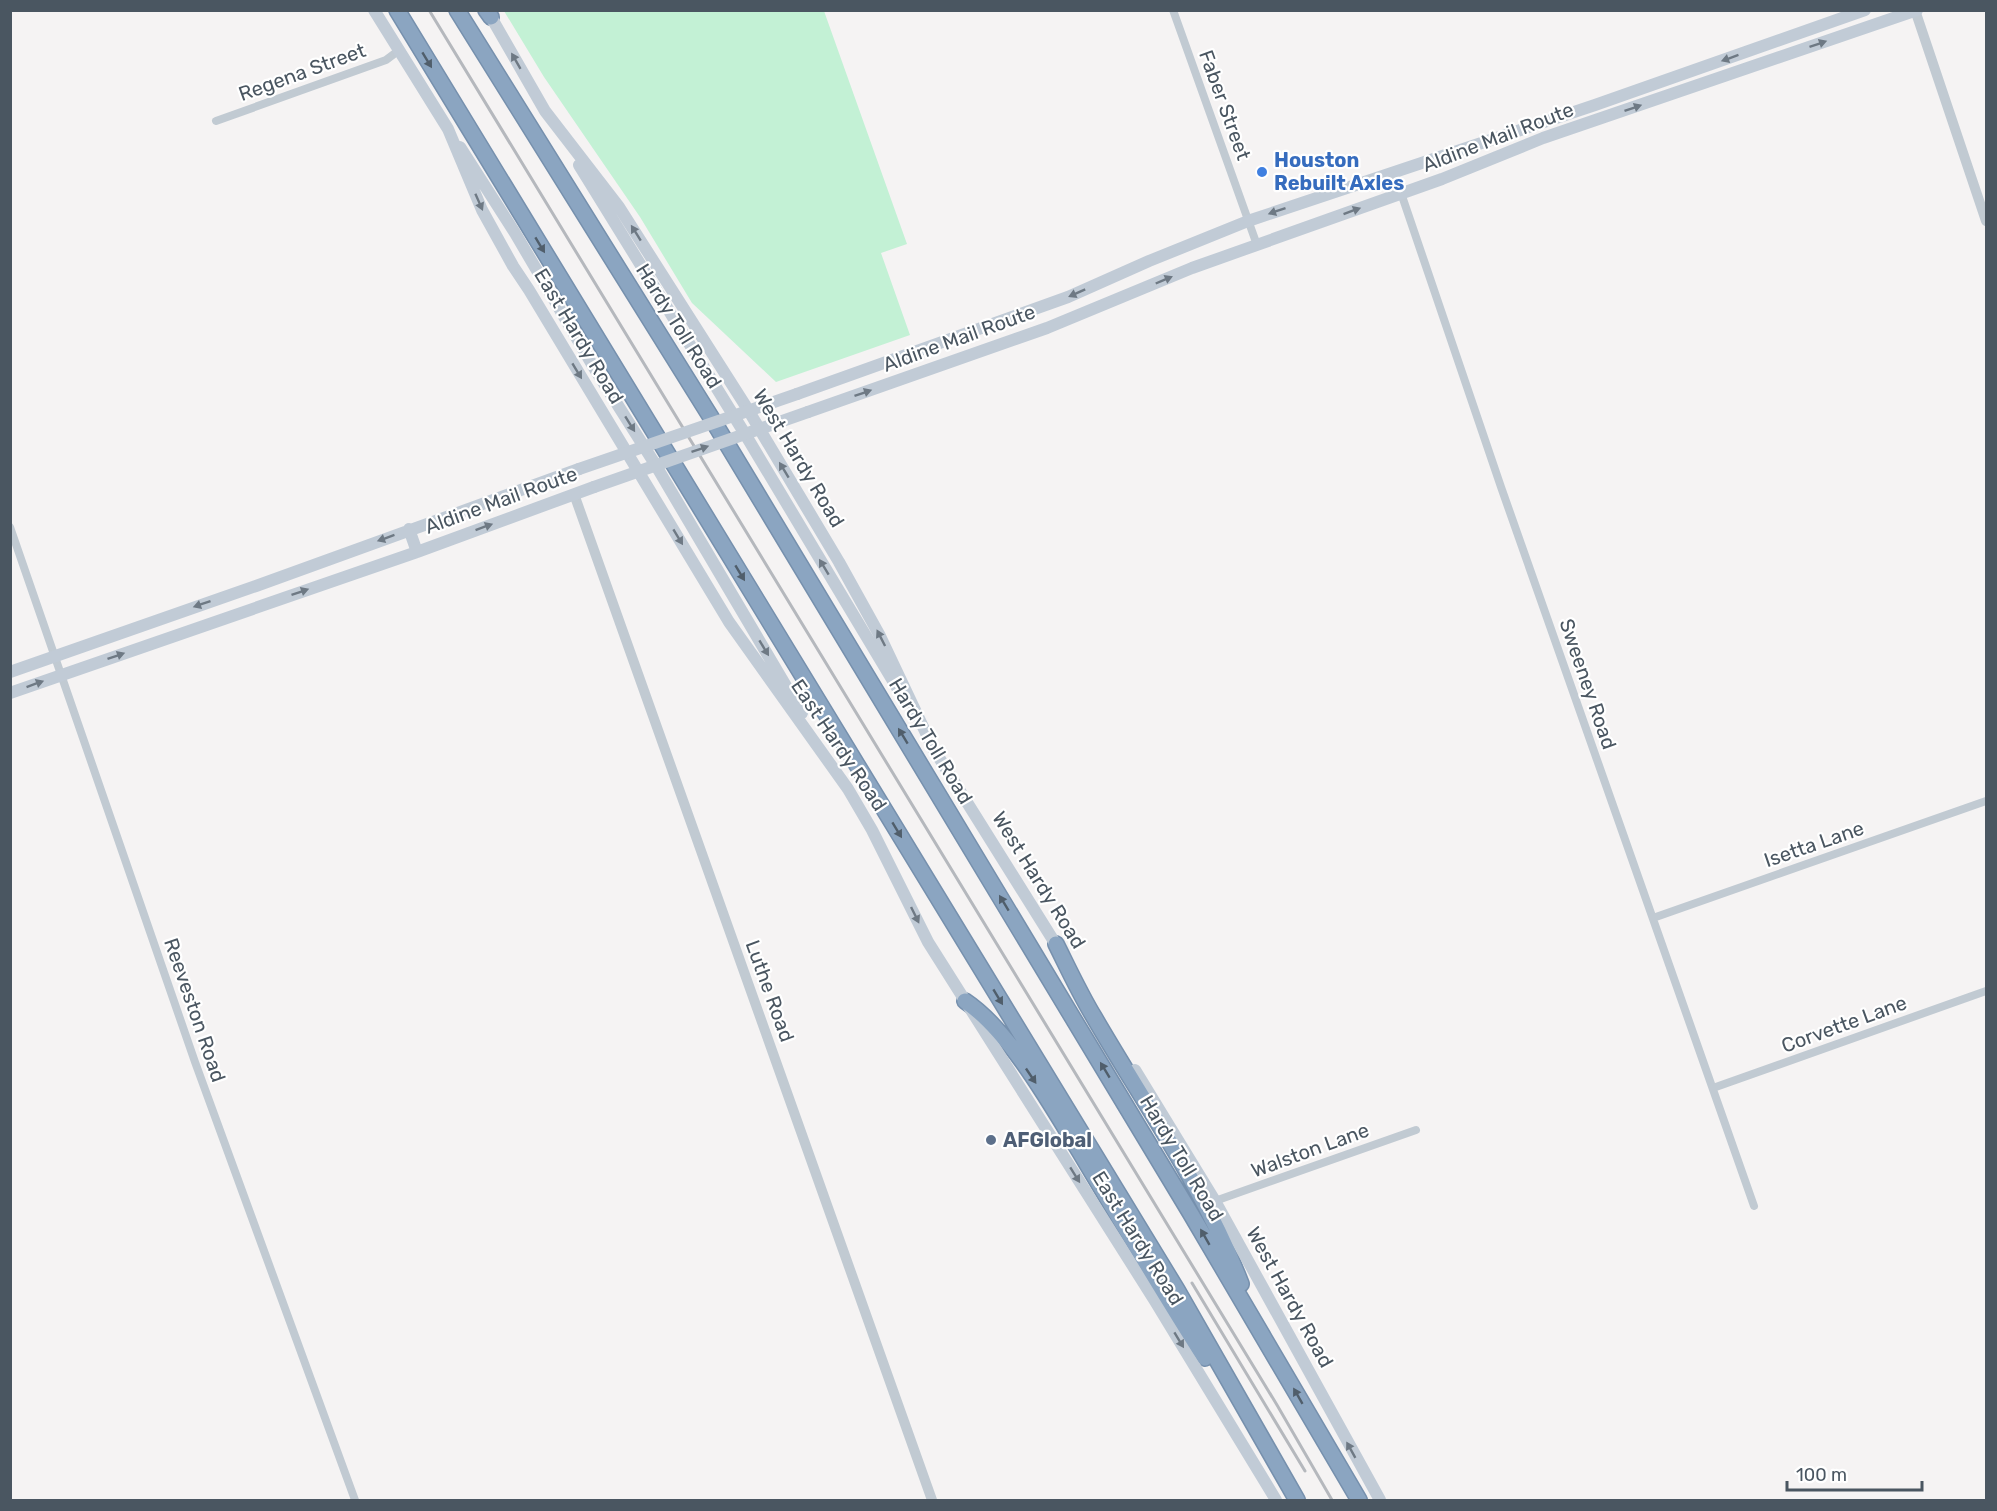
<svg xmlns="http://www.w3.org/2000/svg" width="1997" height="1511" font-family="Rubik,sans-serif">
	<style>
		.green { fill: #c3f1d5 }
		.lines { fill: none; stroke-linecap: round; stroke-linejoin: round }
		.motorway-casing { stroke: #7690ad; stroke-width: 18 }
		.minor { stroke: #c1cad2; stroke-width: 8 }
		.tertiary { stroke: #c1cad2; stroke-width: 10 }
		.secondary { stroke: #c1cbd6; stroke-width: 12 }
		.motorway { stroke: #8ba5c1; stroke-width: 15 }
		.rail { stroke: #b5b8bd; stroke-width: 3 }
		.secondary-bridge { stroke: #c1cbd6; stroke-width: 12 }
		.oneway { fill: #6e7984 }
		.oneway2 { fill: #505e6b }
		.shop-dot { fill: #3f7fe0; stroke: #fff; stroke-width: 2 }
		.service-dot { fill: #5c6f8a; stroke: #fff; stroke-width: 2 }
		.labels { text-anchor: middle; stroke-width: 4.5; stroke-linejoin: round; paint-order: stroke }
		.street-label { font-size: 20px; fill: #4a5661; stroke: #fff }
		.shop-label { font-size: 20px; font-weight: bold; fill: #366cbe; stroke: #fff; text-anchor: start }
		.service-label { font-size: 20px; font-weight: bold; fill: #4e5e75; stroke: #fff; text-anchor: start }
	</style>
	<rect width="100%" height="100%" fill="#f5f3f3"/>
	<path class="green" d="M504,11h320l83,233 -26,9 29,82 -134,47 -84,-79 -52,-86 -96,-140z"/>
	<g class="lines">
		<g class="motorway-casing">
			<path id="motorway" d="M397,10l780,1280 120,210
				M457,10l255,409 479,795 168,286
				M486,10l5,7
				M1056,944c12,24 24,50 38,73 51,88 111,172 147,267
				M965,1001c45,30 87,105 115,151 41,69 82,139 125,206"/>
		</g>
		<path class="minor" d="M1173,10l84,235
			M216,121l170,-61 12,-9
			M1392,172l9,21 100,294 253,719
			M10,527l185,535 160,438
			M1653,918l333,-117
			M1713,1088l273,-97
			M1215,1201l201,-71"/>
		<path class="tertiary" d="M1915,10l71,211
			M574,494l358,1006"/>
		<path class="secondary" d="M374,10l74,119 34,81 31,56 16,24 200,332 119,167 24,41 56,112 227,359 121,199
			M487,10l58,101 74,96 128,201 92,154 41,74 53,112 127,203
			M460,147l55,86 78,133 62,98 147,249
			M579,165l166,269 154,257
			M797,394l271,-97 81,-36 99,-40 347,-116 270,-95
			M808,412l239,-84 145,-60 250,-89 101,-41 374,-128
			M409,529l8,23
			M10,672l246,-86 323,-117
			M10,693l407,-141 177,-65
			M1135,1070l80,131 165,299"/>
		<use href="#motorway" class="motorway"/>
		<path class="rail" d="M429,10l848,1395 55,95
			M1192,1283l113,188"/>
		<path class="secondary-bridge" d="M579,469l218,-75
			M594,487l214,-75"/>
	</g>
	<defs><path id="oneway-solid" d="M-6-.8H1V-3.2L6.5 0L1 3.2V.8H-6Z" transform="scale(1.5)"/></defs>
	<g class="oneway">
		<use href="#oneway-solid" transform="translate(1818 44) rotate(-19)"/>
		<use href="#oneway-solid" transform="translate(1730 58) rotate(160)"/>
		<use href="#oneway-solid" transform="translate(516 61) rotate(-120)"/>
		<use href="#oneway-solid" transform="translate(1633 108) rotate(-19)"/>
		<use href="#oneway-solid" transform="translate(479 202) rotate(66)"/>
		<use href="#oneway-solid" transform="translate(1277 211) rotate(161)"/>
		<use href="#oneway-solid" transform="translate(1352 211) rotate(-20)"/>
		<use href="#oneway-solid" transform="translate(636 233) rotate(-122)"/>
		<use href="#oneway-solid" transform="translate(1164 280) rotate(-23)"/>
		<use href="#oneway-solid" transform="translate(1077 293) rotate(156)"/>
		<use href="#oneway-solid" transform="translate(577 371) rotate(59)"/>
		<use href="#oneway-solid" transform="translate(863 393) rotate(-19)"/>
		<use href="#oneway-solid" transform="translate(630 424) rotate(58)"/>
		<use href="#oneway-solid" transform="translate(700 449) rotate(-19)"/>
		<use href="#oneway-solid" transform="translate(784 470) rotate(-121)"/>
		<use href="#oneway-solid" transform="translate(484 527) rotate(-20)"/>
		<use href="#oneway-solid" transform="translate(678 537) rotate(59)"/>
		<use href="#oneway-solid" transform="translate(386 538) rotate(160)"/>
		<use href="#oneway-solid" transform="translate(824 567) rotate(-121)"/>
		<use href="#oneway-solid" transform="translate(300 592) rotate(-19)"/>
		<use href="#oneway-solid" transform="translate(202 604) rotate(161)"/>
		<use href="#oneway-solid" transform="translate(881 638) rotate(-117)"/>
		<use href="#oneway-solid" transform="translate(764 648) rotate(59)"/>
		<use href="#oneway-solid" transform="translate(116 656) rotate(-19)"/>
		<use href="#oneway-solid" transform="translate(35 684) rotate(-20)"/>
		<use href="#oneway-solid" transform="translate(915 915) rotate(64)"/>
		<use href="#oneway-solid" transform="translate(1075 1175) rotate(58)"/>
		<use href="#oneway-solid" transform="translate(1179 1340) rotate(59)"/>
		<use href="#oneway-solid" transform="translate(1351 1450) rotate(-119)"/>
	</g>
	<g class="oneway2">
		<use href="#oneway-solid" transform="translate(427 60) rotate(59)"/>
		<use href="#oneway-solid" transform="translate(540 245) rotate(59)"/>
		<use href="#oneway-solid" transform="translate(740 573) rotate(59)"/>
		<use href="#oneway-solid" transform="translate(903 736) rotate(-121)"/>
		<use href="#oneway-solid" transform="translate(897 830) rotate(59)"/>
		<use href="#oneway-solid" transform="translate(1004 903) rotate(-121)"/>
		<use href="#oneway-solid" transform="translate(998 997) rotate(59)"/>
		<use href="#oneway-solid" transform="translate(1105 1070) rotate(-121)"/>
		<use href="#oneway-solid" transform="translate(1031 1076) rotate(56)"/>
		<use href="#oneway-solid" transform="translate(1205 1237) rotate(-120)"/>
		<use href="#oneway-solid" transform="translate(1298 1396) rotate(-120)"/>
	</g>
	<circle class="shop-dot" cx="1262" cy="172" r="6"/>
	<circle class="service-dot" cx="991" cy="1140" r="6"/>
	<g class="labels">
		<g class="street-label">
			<text transform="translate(302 72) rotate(-20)" y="7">Regena Street</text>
			<text transform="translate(1225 105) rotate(70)" y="7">Faber Street</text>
			<text transform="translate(1498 137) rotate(-21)" y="7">Aldine Mail Route</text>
			<text transform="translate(679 326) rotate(58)" y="7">Hardy Toll Road</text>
			<text transform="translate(579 336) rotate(59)" y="7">East Hardy Road</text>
			<text transform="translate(959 338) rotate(-20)" y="7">Aldine Mail Route</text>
			<text transform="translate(799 458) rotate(59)" y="7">West Hardy Road</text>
			<text transform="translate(501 500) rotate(-20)" y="7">Aldine Mail Route</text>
			<text transform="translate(1588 684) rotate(71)" y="7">Sweeney Road</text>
			<text transform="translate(931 741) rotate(59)" y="7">Hardy Toll Road</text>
			<text transform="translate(839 745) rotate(56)" y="7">East Hardy Road</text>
			<text transform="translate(1814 844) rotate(-19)" y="7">Isetta Lane</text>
			<text transform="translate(1039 880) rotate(58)" y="7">West Hardy Road</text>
			<text transform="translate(770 991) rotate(70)" y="7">Luthe Road</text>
			<text transform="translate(195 1010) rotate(71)" y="7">Reeveston Road</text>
			<text transform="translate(1844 1024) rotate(-20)" y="7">Corvette Lane</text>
			<text transform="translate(1310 1150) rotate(-20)" y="7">Walston Lane</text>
			<text transform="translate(1182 1158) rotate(59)" y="7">Hardy Toll Road</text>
			<text transform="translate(1138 1238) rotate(58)" y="7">East Hardy Road</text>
			<text transform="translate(1290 1297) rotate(61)" y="7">West Hardy Road</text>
		</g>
		<g class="shop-label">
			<text x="1274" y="167">Houston<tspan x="1274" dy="23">Rebuilt Axles</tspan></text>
		</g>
		<g class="service-label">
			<text x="1003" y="1147">AFGlobal</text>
		</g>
	</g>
	<rect width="1997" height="1511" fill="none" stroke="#4a5661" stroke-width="24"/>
	<path d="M1787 1481v9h135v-9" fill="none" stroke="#4a5661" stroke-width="3"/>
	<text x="1796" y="1481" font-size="18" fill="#4a5661" stroke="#ffffff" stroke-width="4.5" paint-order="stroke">100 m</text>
</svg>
